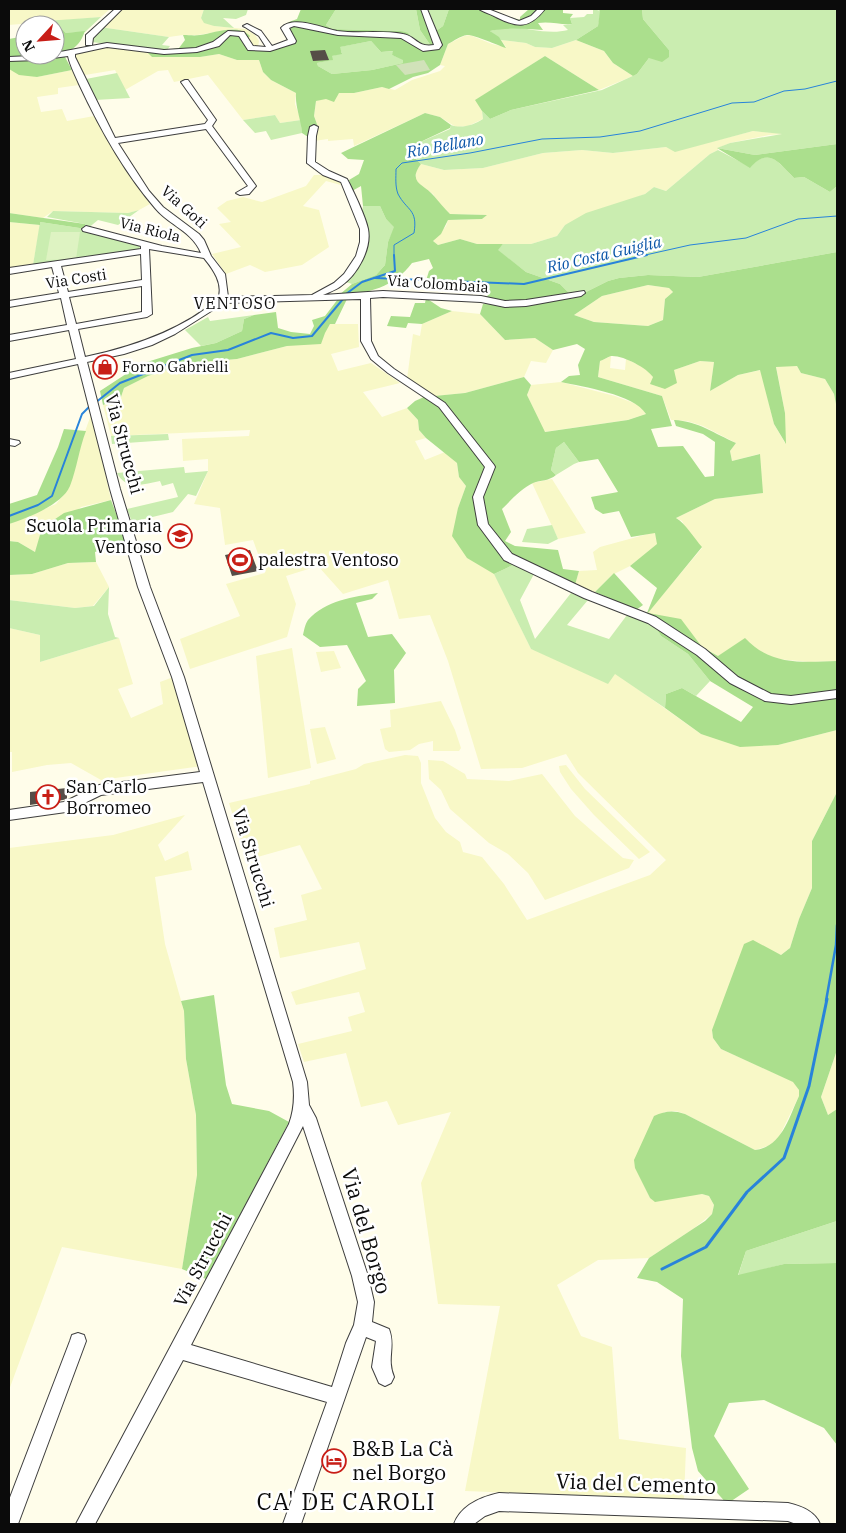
<svg xmlns="http://www.w3.org/2000/svg" width="846" height="1533" font-family="'IBM Plex Serif',serif">
	<style>
		.farmland { fill: #f8f8c7 }
		.green { fill: #caedb0 }
		.forest { fill: #abdf8d; fill-rule: evenodd }
		.cemetery { fill: #d1e2b9 }
		.pitch { fill: #def3c2 }
		.lines { fill: none; stroke-linecap: round; stroke-linejoin: round }
		.stream-far3 { stroke: #2883da; stroke-width: 1 }
		.stream-far2 { stroke: #2883da; stroke-width: 2 }
		.stream-far1 { stroke: #2883da; stroke-width: 2.5 }
		.stream { stroke: #2883da; stroke-width: 3 }
		.building { fill: #554d47 }
		.minor-casing { stroke: #3e3e3e; stroke-width: 2 }
		.minor { fill: #fff; fill-rule: evenodd }
		.labels { text-anchor: middle; stroke-width: 5; stroke-linejoin: round; paint-order: stroke }
		.far-street-label { font-size: 15px; fill: #0b0b0b; stroke: #fff }
		.far-poi-label { font-size: 15px; fill: #0b0b0b; stroke: #fff; text-anchor: start }
		.far-water-label { font-size: 16px; font-style: italic; fill: #0a55a8; stroke: #fff }
		.far-quarter-label { font-size: 16px; letter-spacing: 1px; fill: #0b0b0b; stroke: #fff }
		.street-label { font-size: 18px; fill: #0b0b0b; stroke: #fff }
		.poi-label { font-size: 18px; fill: #0b0b0b; stroke: #fff; text-anchor: start }
		.near-street-label { font-size: 21px; fill: #0b0b0b; stroke: #fff }
		.near-poi-label { font-size: 21px; fill: #0b0b0b; stroke: #fff; text-anchor: start }
		.near-quarter-label { font-size: 24px; letter-spacing: 1px; fill: #0b0b0b; stroke: #fff }
	</style>
	<rect width="100%" height="100%" fill="#fffdea"/>
	<path class="farmland" d="M9,9h101l-9,8 -92,8z
		M122,9h82l-3,9 13,8 32,3 9,6 4,6 -1,6 -13,-5 4,-6 -15,-7 -36,6h-15l-14,2 -69,-10z
		M470,35l22,9 14,3 -5,-7 25,3 9,4 17,1 24,-8 28,11 9,12 20,13 -34,14 -54,-34 -69,44 6,11 1,8 -15,7 -12,1 -16,-10 -15,-4 -71,33 -1,-7 -25,2v-2l-14,2 -1,-5 5,-9 -4,-11 2,-15 23,-8h15l28,-6 13,3 17,-10 28,-9 5,-5 -5,-1 8,-21 16,-8z
		M101,46l47,6 4,5h48l19,-3 18,6h22l4,12 8,8 25,13 -1,11 6,16 -21,3 -5,-8 -32,5 -35,-45 -34,7 -6,-12 -10,1 -33,19 -10,-20 -30,5 -11,-20 1,-2 21,-3z
		M9,69l28,8 35,-7 7,15 -21,3v6l-21,3 4,15 21,-3 5,12 27,-5 15,26 41,62 -11,6 -11,3 -75,-2 -10,7 -34,-5z
		M753,131l33,3 -17,1 -39,8 -12,5v2l-8,4 -44,37 -12,-4 -9,7 -80,31 -8,11 -26,8h-54l-17,-5 -22,6 -5,-4 13,-15 2,-6 34,-1 4,-4 -36,-1 -12,-12 -5,-8 -12,-8 -5,-6v-10l5,-6 23,6 39,-2 60,-15 39,-3 31,3 53,-6 9,4z
		M314,175h11l15,5 1,5 -15,-4 -23,25 16,4 10,37 -27,18 -37,7 -15,-7 -24,9 -14,-20 29,-7 -22,-23 12,-2 -14,-14 10,-7 16,-4 19,5 44,-16z
		M9,222l31,3 -7,40 -24,3z
		M648,285l21,3 4,4 -8,7 -2,21 -15,6 -54,-4 -20,-7 28,-19z
		M452,311l28,3 25,26 30,-2 18,12 -7,13 -15,-2 -7,16 -59,16 -30,3 -28,-17 6,-45 7,2 2,-12z
		M330,324h28l1,23 -28,7 7,17 33,-8 29,20 -37,9 19,25 25,-9 11,12 1,10 7,8 -11,3 10,19 20,-8 12,11 2,14 7,9 -8,22 36,65 37,76 84,24 86,61 77,11 59,-15v62l-25,49v47l-13,31 -9,29 -9,7 -9,-4 -60,79 1,8 8,11 73,33 5,8v6l-20,41 -8,8 -16,5 -70,-36 -9,-3 -12,1 -23,67 9,19 52,-4 7,2 5,9 -2,9 -19,15 -44,29 -51,2 -41,25 24,51 31,11 7,92 67,9 -2,51 -219,-8 35,-185 -62,-2 -17,-121 30,-71 -53,13 -11,-24 -26,6 -15,-54 -42,9 -6,-18 54,-13 -4,-14 17,-5 -6,-20 -63,13 -5,-13 75,-23 -7,-27 -79,16 -6,-30 33,-8 -6,-25 21,-6 -22,-44 -53,15 -18,-57 81,-19v-3l46,-12 8,-5 41,-9 13,1 3,7v20l14,35 11,14 14,10 3,10 19,5 22,27 23,36 123,-45 16,-15 -88,-87 -12,-19 -44,14 -41,1 -33,-108 -18,-46 -31,4 -11,-39 -45,14 -25,-28 -32,10 10,28 -9,33 -97,32 -10,-30 60,-23 -14,-32 39,-11 -12,-33 -28,5 -5,-37 -26,-4 14,-33v-12l-25,2 -1,-22 67,-3 1,-6 -139,6 -8,-31 18,-8 3,-9 24,-12 41,-13 48,-4 50,-13 37,-13z
		M611,356l-1,12 15,2 1,-11 22,10 5,8 -2,7 23,-14 26,-9 14,1 -4,29 28,-16 23,-5 13,54 11,19v-30l-9,-47h21l4,7 24,6 9,15 3,15v252l-27,1 -33,-3 -21,-9 -38,6 -71,-43 55,-65 -14,-16 -6,-11 -6,-3 39,-19 47,-6 -3,-39 -27,7 -2,-10 6,-8 -33,-17 -16,-5 -16,-1 -9,-24 -64,-19 2,-16z
		M561,382l54,14 24,9 7,9 -18,6 -84,12 -17,-37 4,-10z
		M92,412l19,88 -30,7 -46,45 -17,-10 -9,-1v-17l47,-20 13,-16 10,-40z
		M552,479l34,54 -28,6 -26,-56z
		M655,532l3,12 -28,22 -18,9 -17,17 -20,-7 4,-14 18,-1 -4,-18 7,-5z
		M96,562l13,25 -16,19 -18,2 -66,-8v-25l23,-1 36,-11z
		M9,628l31,7v27l79,-24 14,46 -15,5 13,29 32,-14 -3,-22 16,-6 26,90 -101,14 -30,-17 -24,2 -35,7v-20h-3z
		M292,648l19,120 -43,10 -12,-122z
		M334,651l7,17 -20,4 -5,-20z
		M441,701l14,29 6,18 -2,3h-26v-10l-14,3 -9,6 -21,2 -4,-3 -5,-20 11,-2 -1,-17z
		M325,727l11,32 -19,5 -7,-35z
		M428,760l15,1 22,13 2,5 42,2 33,-7 33,42 48,42 11,2 -5,8 -84,32 -17,-27 -20,-19 -19,-11 -39,-34 -9,-19 -12,-11z
		M566,765l19,24 65,63 -11,7 -45,-44 -23,-26 -11,-17 -1,-6z
		M185,815l-27,30 7,16 23,-10 4,19 -37,7 10,67 19,67 2,48 10,56 1,60 -15,94 -120,-22 -53,143v-542l104,-13z
		M837,1050v59l-9,6 -7,-18z"/>
	<path class="green" d="M204,9h44l-2,6 -10,4 -13,-1 11,10 -20,-2 -10,-3 -3,-5z
		M336,9h80l4,21 11,16 -4,3 -26,-18 -70,-2 -5,-4z
		M428,9h21l-6,17 -7,5z
		M593,9l8,2 -3,15 -22,14 -24,8 -17,-1 -9,-4 -25,-3 -11,-9c6,-1 13,-4 19,-4 20,1 40,8 59,3l-5,-5 9,-1 -2,-6 14,-1 3,-3h6z
		M642,9h195v135l-82,11 -38,-7 13,-5 52,-9 -29,-3 -78,21 -9,-5 -53,6 -31,-3 -39,3 -60,15 -39,2 -23,-6 -13,-13 8,-7 34,-15 1,-4c10,4 23,0 32,-6l-1,-8 8,8 21,-9 91,-20 35,-16 12,-16 20,-8 -26,-31z
		M101,17l-16,15 -19,1 -3,-3h-8v-5h-15l6,-4z
		M100,27l69,10 -7,8 8,1 -3,4h-5l-71,-8 1,-5z
		M371,41l10,11 13,-1 -2,4 11,4v4l-31,7 -40,4 -14,-8 -1,-3 15,-3v-4l10,-3 -3,-6z
		M117,73l13,25 -35,2 -9,-21z
		M275,115l5,8 21,-3 1,13 -31,7 -5,-9 -11,2 -12,-13z
		M718,150l32,17c19,-21 29,-4 44,11l10,-1 26,15 7,-6v66l-139,25 -50,-2 -29,3 -11,3 -34,17 -14,-14 -34,-12 -29,-22 6,-6h28l26,-8 8,-11 21,-12 59,-19 9,-7 12,4 44,-37z
		M363,206h17l6,13 9,8 -7,15 -3,23 -9,10 -24,9 -6,-2 17,-25 -2,-41z
		M139,210l-21,15 -20,-5 -11,9 54,16 -2,4 -106,16 7,-43 46,7 -1,-5 -38,-7 6,-6 75,2z
		M254,315l-10,4 -2,12 -26,12 -15,3 -16,-16 23,-13 2,4z
		M168,434l1,6 -57,4 -1,-8z
		M564,442l15,20 -5,2 -18,11 -5,-5 5,-22z
		M184,467l1,6 23,-2 -12,25 -8,-2 -15,18 -41,10 -5,-13 51,-12 -5,-14 -11,3 -2,-5c-16,3 -34,10 -43,-8z
		M552,525l6,14 -10,5 -26,-2 5,-13z
		M515,564l19,10 -14,26 15,39 36,-46 17,7 -21,25 42,14 18,-24 27,9 7,12 27,18 22,27 -14,15 -14,-8 -16,6 -1,14 -50,-34 -7,10 -77,-35 -37,-75z
		M109,587l-1,27 7,23 4,1 -79,24v-27l-31,-7v-28l66,8 19,-2z
		M837,1221v42l-53,1 -46,12 8,-25z"/>
	<path class="forest" d="M301,9h35l-10,16 5,4 70,2 7,2 6,12 17,1 -11,-16 -4,-21h8l12,22 7,-5 6,-17h34l37,11v-3l9,-8h34v4l10,1 -3,4 2,6c-12,1 -22,-3 -34,-1l5,7c-18,-1 -35,-3 -53,1l9,6 7,11c-9,-3 -33,-14 -39,-13 -7,1 -13,6 -19,9l-8,21 -12,8 -15,4 -24,12 -7,-2 -28,6h-15l-5,9 -8,-3 -10,2 -2,15 4,11 -5,9 1,5 -12,-8c-1,-14 -7,-26 -6,-40l-25,-13 -8,-8 -4,-12h-22l-18,-6 -19,3h-48l-4,-4 31,-5 6,-8 -2,-5c6,0 11,1 17,0 14,-2 38,-12 50,1l-5,6 13,8 34,-9 -9,-14 6,-5 8,-3zM371,41l10,11 12,-1 -1,4 11,5v3l-31,7 -40,4 -14,-8 -1,-3 16,-3 -1,-4 10,-2 -2,-7z
		M598,9h44l1,10 26,31v7l-7,5 -13,-4 -12,16 -4,2 -20,-13 -9,-12 -28,-11 22,-14 2,-15z
		M55,30h8l3,3 19,-2c-4,11 -8,16 -18,21l-2,5 7,13 -35,7 -18,-2 -10,-6v-30l16,-3v19h30z
		M545,56l54,34 -88,20 -21,9 -8,-8 -7,-11z
		M425,113l15,4 11,8 -1,3 -34,16 -8,7 13,13c-14,19 3,20 13,32 5,6 10,12 16,18l37,1 -5,4 -34,1 -7,14 -8,7 5,4 22,-6 17,5h26l-5,6 28,22 34,12 9,9c-30,6 -53,11 -84,6l3,-4 -11,-6 -22,-1 -4,2 -27,-3 5,-16 4,-3 -4,-9 -17,4c-18,24 -44,31 -73,32l13,-11 24,-9 9,-10 3,-23 6,-15 -8,-8 -6,-13h-17l-2,-20 -9,5 -3,-11 10,-6 5,-14 -16,-1 -7,-6z
		M837,144v42l-7,6 -26,-15 -10,1c-15,-15 -25,-32 -44,-10l-33,-20 38,7z
		M9,213l76,11 1,5 -46,-7v3l-31,-3z
		M837,252v157l-3,-15 -9,-15 -24,-6 -4,-7 -21,1 9,46 1,31 -12,-20 -14,-54 -22,5 -28,16 4,-29 -14,-1 -26,9 3,13 -12,6 -15,-5 3,-7c-6,-9 -30,-22 -42,-21 -3,1 -8,4 -11,5l-2,16 64,19 10,30 -21,3 7,18 25,-1 22,31 9,-1 1,-34 -12,-8 -27,-8 -2,-6c24,1 41,14 62,23l-6,8 2,10 28,-7 3,39 -48,6 -39,19c10,6 18,20 26,29l-54,66 33,6 21,28 16,9 27,-18c26,28 57,24 92,23v69l-59,15 -38,2 -39,-13 -36,-26 1,-14 16,-6 59,34 12,-15 -43,-26 -22,-27 -27,-18 -14,-23 10,-25 -27,-22 27,-22 -2,-11 -24,4 -12,-26 -16,3 -8,-5 -4,-12 27,-5 -20,-33 -19,3 -15,-20 -8,6 -5,22 5,5c-7,6 -15,5 -23,8 -11,5 -22,17 -31,26l9,23 -6,9 10,5 43,4 5,19 16,2 -4,14 -60,-21 -21,10 -27,-16 -15,-22 6,-28 8,-22 -7,-9 -2,-14 -31,-25 -7,-8 -1,-10 -11,-12 8,-7 9,-4 41,-4 59,-16 7,8 -4,10 18,37 83,-12 18,-6c-12,-20 -63,-27 -85,-32l8,-6 11,-1 -2,-10 7,-16 -8,-5 -24,6 -18,-12 -30,2 -25,-26 3,-10 40,2 51,-8 34,-17 11,-3 29,-3 50,2zM648,285l21,3 4,4 -8,7 -2,21 -15,6 -54,-4 -20,-7 28,-19z
		M426,298l15,10 11,3 -30,13 -14,-1 -2,5 -19,-2 4,-10 19,1 5,-14h10z
		M338,299h9l-12,25h-5l-5,9 -4,11 -34,2 -50,13 -48,4 -41,13 -24,12 -3,9 -18,8 -3,-14 26,-17 8,-8 58,-18 24,-5 26,-12 2,-12 10,-4 22,-3 2,16 13,4 19,2 4,-8 -2,-6 13,-4z
		M64,429l22,2c-7,18 -9,37 -16,55 -8,19 -43,32 -61,38v-20l28,-9 21,-48z
		M111,500l18,48 -17,6 -4,-6 -13,4 1,10 -28,1 -36,11 -23,1v-34l9,1 17,10 7,-24 22,-15z
		M614,573l29,32 -7,5 -41,-18z
		M378,593l-6,6 -16,4 12,34 24,-3 14,19 -12,17 1,33 -38,3 1,-17 8,-8 -19,-36 -27,2 -17,-12c1,-4 2,-11 5,-15 18,-20 45,-23 70,-27z
		M837,792v258l-16,47 7,18 9,-6v112l-91,30 -8,24 46,-11 53,-1v182l-13,-17 -60,-28 -35,3 -15,33 35,53 -22,15 -29,-33 -6,-23 -11,-92 2,-57 -26,-17 -20,-4 12,-20 56,-37 7,-7 2,-9 -5,-9 -7,-2 -47,8 -5,-4 -15,-30 -1,-8 20,-44c11,-5 19,-6 31,-2l70,36c27,-3 34,-33 44,-54v-6l-6,-8 -72,-33 -8,-11 -1,-8 32,-86 9,-4 28,15 9,-7 9,-29 13,-31v-47z
		M214,995l12,90 6,19 37,7 20,11 -83,157 -24,-10 15,-94 -1,-60 -10,-56 -2,-48 -3,-10z"/>
	<path class="cemetery" d="M424,60l6,10 -25,5 -9,-10z"/>
	<path class="pitch" d="M51,232h29l-4,27 -30,1z"/>
	<g class="lines">
		<path class="stream-far3" d="M394,256v-11l20,-12c4,-24 -7,-22 -16,-39 -3,-8 -2,-16 -2,-25l6,-6 68,-10 72,-14 58,-2 40,-6 92,-28 22,-1 30,-11 21,-2 32,-8
			M641,256l49,-11 56,-7 52,-19 39,-3"/>
		<path class="stream-far2" d="M375,278l149,6 123,-29
			M346,294l16,-12 33,-11 -1,-16
			M95,403l25,-20 72,-28 36,-5 43,-17 22,5 19,-2 31,-37
			M9,516l29,-11 14,-9 30,-82 8,-8"/>
		<path class="stream-far1" d="M826,1001l10,-56 1,-20"/>
		<path class="stream" d="M662,1269l44,-22 41,-55 37,-34 25,-72 18,-87"/>
	</g>
	<path class="building" d="M325,50l4,10 -16,1 -3,-10z
		M250,550l8,21 -26,5 -7,-21z
		M67,788v11l-4,1 -33,5v-13z"/>
	<g class="lines">
		<g class="minor-casing">
			<path id="minor" d="M115,9h7l-29,29 -1,7h-6v-10z
				M421,9h6l15,36 -3,4 -16,2 -22,-13 -63,-3 -44,-9 -5,2 7,13 -1,2 -25,8 -22,-1 -9,-14 -9,-1 -11,11 -22,6 -33,2 -57,-7 -32,7v3l40,81 90,-14 3,-4 -27,-38 4,-2h3l28,40 -4,6 44,60 -7,8 -9,1 -4,-2 12,-7 -42,-57 -88,14 31,48 14,16 36,27 5,6 7,16 14,18 3,23 84,-2 22,-12 10,-9 12,-18 4,-14v-13l-19,-47 -18,-7 -16,-12 1,-27 2,-9 4,-2 4,2 -2,9 -1,26 14,9 18,8c6,11 19,39 21,50 4,20 -11,46 -27,57 -5,4 -12,6 -18,9l60,-4 98,5 24,5 21,-1 58,-9 1,2 -4,3 -55,10 -21,1 -24,-5 -98,-5 -13,1 1,43 7,15 16,13 51,34 49,62 1,2 -12,30 5,27 24,30 80,38 64,25 49,32 33,28 33,17 20,2 46,-6v8l-46,6 -26,-3 -35,-18 -33,-28 -49,-32 -64,-25 -80,-38 -26,-35 -5,-28 12,-30 -46,-60 -51,-34 -17,-14 -10,-18v-42l-137,4 -49,31 -23,11 -28,9 -37,8 33,127 30,98 34,90 123,405 2,23 7,13 52,158 6,26 -2,20 17,7c7,18 -3,29 5,48l-3,6 -6,3 -6,-3 -7,-16 4,-26 -10,-4 -65,187h-18l44,-122 -144,-42 -88,164h-19l213,-400c5,-14 6,-27 4,-42l-90,-300 -102,13 -35,17 -57,8v-10l55,-8 35,-17 101,-13 -28,-95 -34,-90 -28,-98 -32,-125 -69,15v-6l67,-14 -7,-29 -60,11v-6l58,-10 -6,-27 -52,9v-6l50,-8 -7,-26 -43,7v-6l132,-19v-3l-58,-15 -1,-2 4,-3 76,20 39,7c-9,-22 -31,-27 -46,-45 -31,-36 -56,-81 -76,-124 -4,-9 -9,-19 -11,-28l-30,4 -29,1v-4l46,-2v-2l52,-10 57,7 32,-2 17,-6 15,-11 16,1 9,14 13,1 -7,-11 -14,-9 -2,-1 4,-2 14,7 11,15 16,-6 -7,-12c12,-13 41,0 56,3 21,3 44,-1 66,3 13,2 14,14 31,11zM149,249l55,9c9,11 20,26 14,41 -37,32 -86,48 -133,58l-7,-28 69,-12 5,-3zM141,254l1,26 -74,12 -7,-26zM142,286v26l-66,12 -7,-27zM303,1126l49,150 6,26 -4,23 -8,18 -14,44 -141,-42z
				M479,9h9l31,12 12,-5 7,-7h7c-16,20 -27,19 -49,8 -5,-3 -13,-5 -17,-8z
				M9,439l10,2 1,2 -5,3 -6,-1z
				M78,1333l6,2 2,6 -68,183h-9v-24l61,-159 2,-6z
				M499,1493l289,10c13,3 27,8 32,21h-24l-8,-3 -289,-10 -14,5 -11,8h-20c7,-19 27,-27 45,-31z"/>
		</g>
		<use href="#minor" class="minor"/>
	</g>
	<defs>
		<g id="shop-ring" transform="scale(1.25)"><circle r="9.5" fill="#fff" stroke="#c81e17" stroke-width="1.5"/><path d="M-5-2.5h2.3a2.7 3.5 0 0 1 5.4 0H5L5.5 6h-11ZM-1.5-2.5h3a1.5 2.3 0 0 0-3 0Z" fill="#c81e17"/></g>
		<g id="school-ring" transform="scale(1.25)"><circle r="9.5" fill="#fff" stroke="#c81e17" stroke-width="1.5"/><path d="M0-5L7-2L0 1L-7-2ZM-4 1L0 2.5L4 1V4Q0 6-4 4Z" fill="#c81e17"/></g>
		<g id="stadium-ring" transform="scale(1.25)"><circle r="9.5" fill="#fff" stroke="#c81e17" stroke-width="1.5"/><path d="M0-5a6.5 5 0 1 0 0 10a6.5 5 0 1 0 0-10ZM-3.5-1.8h7v3.6h-7Z" fill="#c81e17"/></g>
		<g id="church-ring" transform="scale(1.25)"><circle r="9.5" fill="#fff" stroke="#c81e17" stroke-width="1.5"/><path d="M-1.2-6h2.4v3.5h3.3v2.4h-3.3V6h-2.4V-.1h-3.3v-2.4h3.3Z" fill="#c81e17"/></g>
		<g id="hotel-ring" transform="scale(1.25)"><circle r="9.5" fill="#fff" stroke="#c81e17" stroke-width="1.5"/><path d="M-6-4.5h1.5V1H6V5H4.5V3h-9V5H-6ZM-4 0a1.8 1.8 0 1 1 3.6 0ZM.5 0V-2.5h3Q6-2.5 6 0Z" fill="#c81e17"/></g>
	</defs>
	<g fill-rule="evenodd">
		<use href="#shop-ring" x="105" y="367"/>
		<use href="#school-ring" x="180" y="536"/>
		<use href="#stadium-ring" x="240" y="560"/>
		<use href="#church-ring" x="48" y="797"/>
		<use href="#hotel-ring" x="334" y="1461"/>
	</g>
	<g class="labels">
		<g class="far-street-label">
			<text transform="translate(184 207) rotate(42)" y="5">Via Goti</text>
			<text transform="translate(150 230) rotate(14)" y="5">Via Riola</text>
			<text transform="translate(76 279) rotate(-9)" y="5">Via Costi</text>
			<text transform="translate(438 284) rotate(4)" y="5">Via Colombaia</text>
		</g>
		<g class="far-poi-label">
			<text x="122" y="372">Forno Gabrielli</text>
		</g>
		<g class="far-water-label">
			<text transform="translate(445 145) rotate(-10)" y="6">Rio Bellano</text>
			<text transform="translate(604 254) rotate(-13)" y="6">Rio Costa Guiglia</text>
		</g>
		<g class="far-quarter-label">
			<text x="235" y="309">VENTOSO</text>
		</g>
		<g class="street-label">
			<text transform="translate(124 444) rotate(75)" y="6">Via Strucchi</text>
			<text transform="translate(253 858) rotate(73)" y="6">Via Strucchi</text>
			<text transform="translate(203 1260) rotate(-62)" y="6">Via Strucchi</text>
		</g>
		<g class="poi-label">
			<text x="162" y="532" text-anchor="end">Scuola Primaria<tspan x="162" dy="21">Ventoso</tspan></text>
			<text x="258" y="566">palestra Ventoso</text>
			<text x="66" y="793">San Carlo<tspan x="66" dy="21">Borromeo</tspan></text>
		</g>
		<g class="near-street-label">
			<text transform="translate(366 1231) rotate(74)" y="7">Via del Borgo</text>
			<text transform="translate(636 1484) rotate(2)" y="7">Via del Cemento</text>
		</g>
		<g class="near-poi-label">
			<text x="352" y="1456">B&amp;B La Cà<tspan x="352" dy="24">nel Borgo</tspan></text>
		</g>
		<g class="near-quarter-label">
			<text x="346" y="1510">CA' DE CAROLI</text>
		</g>
	</g>
	<rect width="846" height="1533" fill="none" stroke="#0b0b0b" stroke-width="20"/>
	<g transform="translate(40 40) rotate(244)"><circle r="24" fill="#ffffff" stroke="#9d9d9d"/>
	<path d="M0-4L9 19L0 12L-9 19Z" fill="#c81e17"/>
	<text y="-8" font-size="14" font-weight="bold" text-anchor="middle" fill="#0b0b0b">N</text>
	</g>
</svg>
